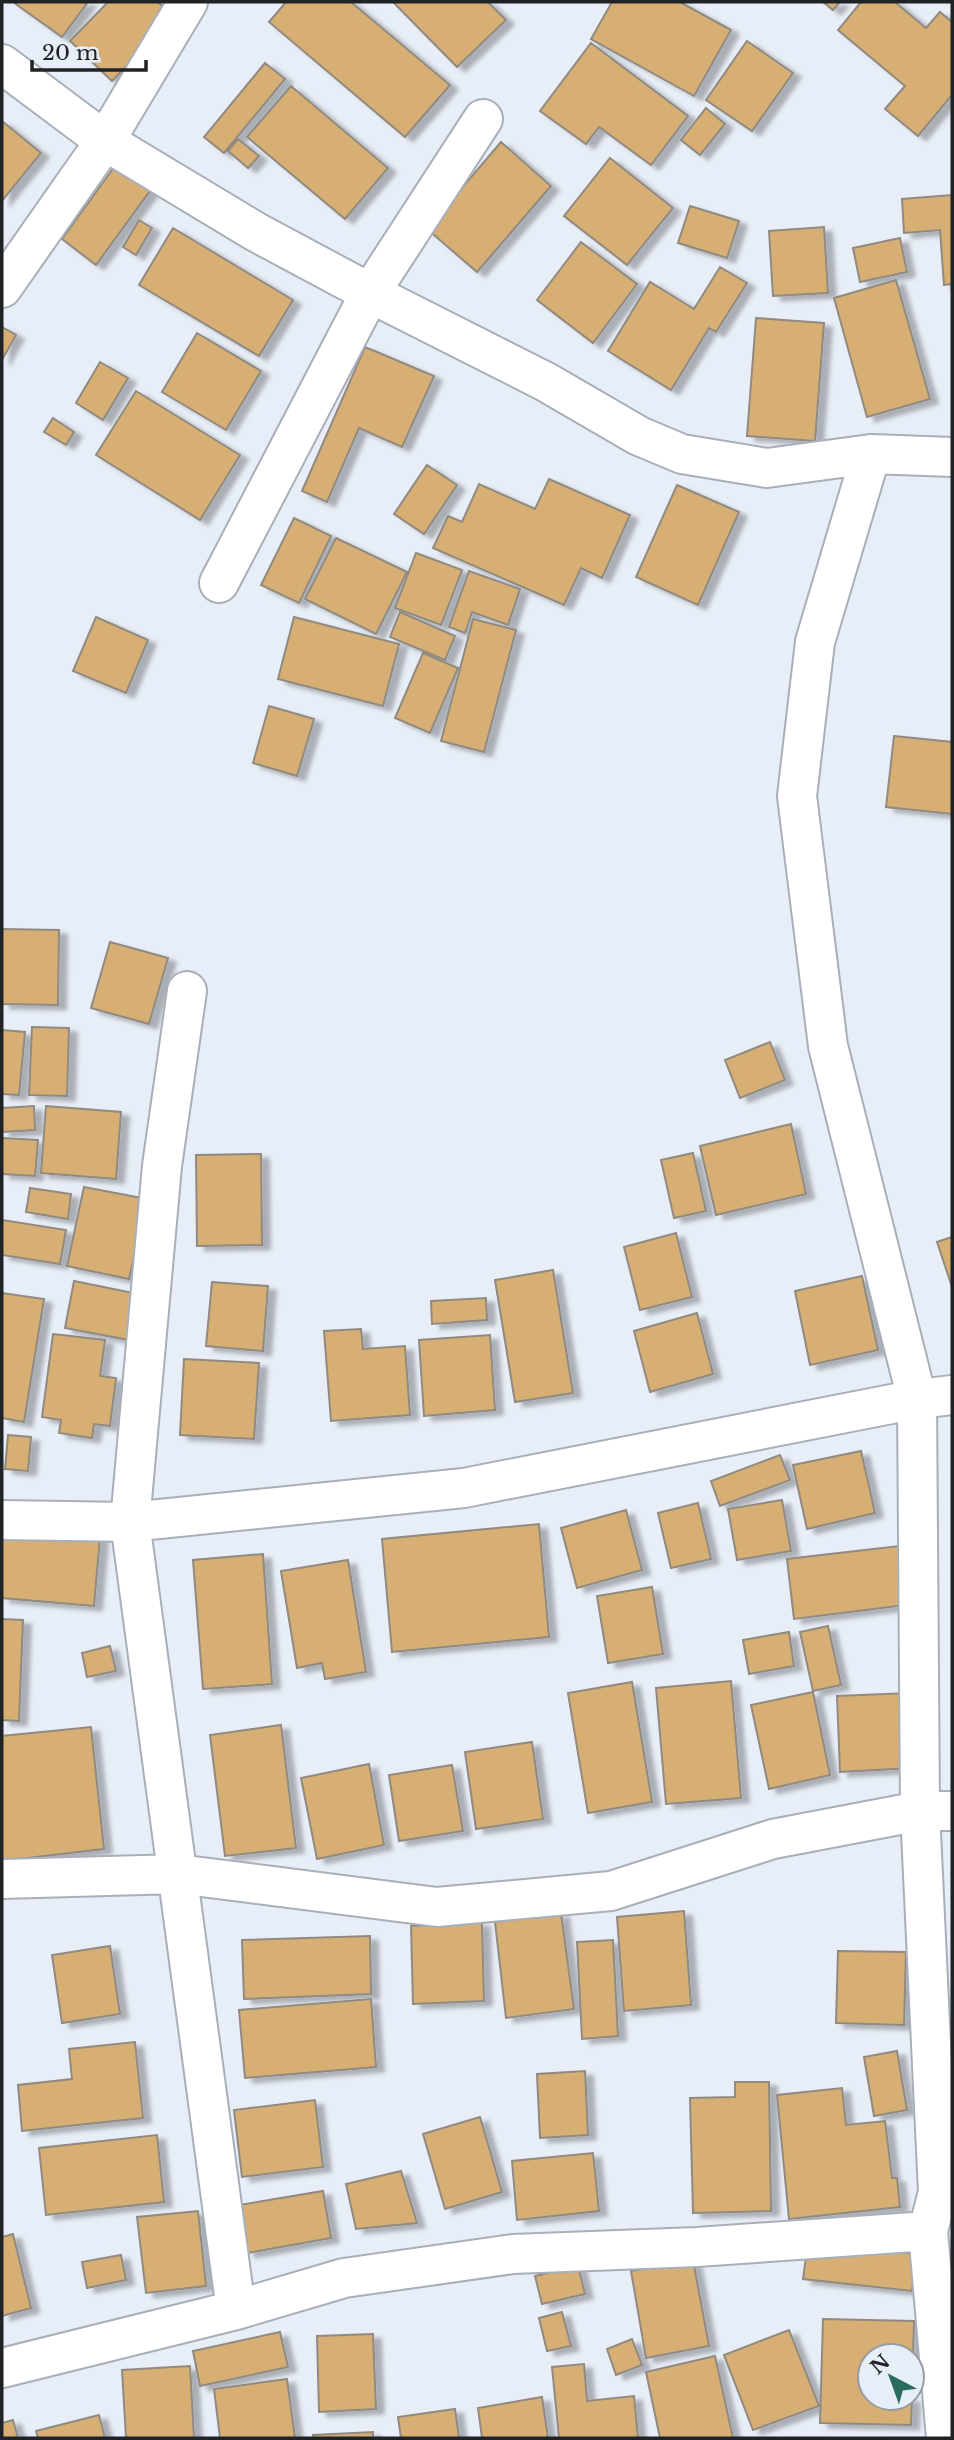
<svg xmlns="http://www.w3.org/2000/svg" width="954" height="2440" font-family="'Libre Baskerville',serif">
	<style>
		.building { fill: #d7af74; stroke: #908a81; stroke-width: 2; filter: url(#shadow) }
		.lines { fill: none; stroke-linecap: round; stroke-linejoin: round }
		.minor-casing { stroke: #a9afb8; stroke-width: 42 }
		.minor { stroke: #fff; stroke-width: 38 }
	</style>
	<defs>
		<filter id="shadow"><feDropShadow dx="8" dy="4.5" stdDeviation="2" flood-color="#0004"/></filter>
	</defs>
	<rect width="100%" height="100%" fill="#e8eef7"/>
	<path class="building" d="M13,2h75l-26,35z
		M108,2h50l15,15 -61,64 -42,-40z
		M286,2h65l99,83 -45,52 -136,-115z
		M393,2h95l18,18 -49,47z
		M612,2h68l51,28 -37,66 -103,-57z
		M823,2h17l-7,8z
		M861,2h34l31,26 14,-16 12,10v73l-34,41 -33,-27 20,-23 -67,-56z
		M747,41l46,32 -41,58 -46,-31z
		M591,43l97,73 -37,49 -52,-38 -13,17 -46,-33z
		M265,63l20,16 -61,74 -20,-16z
		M291,86l97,82 -43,51 -98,-82z
		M706,108l19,16 -25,31 -19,-15z
		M2,121l39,32 -39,48z
		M238,139l21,17 -11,12 -20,-17z
		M501,142l50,44 -74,86 -50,-43z
		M610,158l63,50 -46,57 -63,-49z
		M120,159l35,25 -59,81 -34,-26z
		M952,195v89l-8,1 -4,-55 -36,3 -2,-34z
		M690,206l49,15 -12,37 -49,-15z
		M139,220l13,8 -16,27 -13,-8z
		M824,227l4,66 -55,3 -4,-65z
		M173,228l120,72 -34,56 -120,-71z
		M900,238l7,34 -47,10 -7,-34z
		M581,242l56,42 -44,59 -56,-43z
		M720,267l27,16 -31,49 -7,-4 -38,62 -63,-39 42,-69 44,27z
		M896,280l34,119 -63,18 -33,-119z
		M756,318l68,5 -9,118 -68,-5z
		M2,327l14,8 -14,25z
		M197,333l64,38 -35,59 -64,-38z
		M365,347l69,29 -32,71 -43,-19 -32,74 -25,-11z
		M100,362l28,16 -25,42 -27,-17z
		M136,391l104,64 -40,65 -104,-65z
		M53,418l21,14 -8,13 -22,-13z
		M427,465l30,20 -33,49 -30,-20z
		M549,479l81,36 -28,63 -21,-10 -17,37 -131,-57 15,-32 14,6 17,-38 56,25z
		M677,485l62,27 -41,93 -62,-28z
		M294,518l37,18 -32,67 -38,-18z
		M336,538l71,34 -31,62 -71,-35z
		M416,553l46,17 -21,55 -46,-17z
		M469,571l51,18 -12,36 -36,-13 -7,21 -16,-6z
		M400,612l55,24 -10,24 -55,-23z
		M96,617l52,23 -22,53 -53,-22z
		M294,617l105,27 -16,62 -105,-27z
		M473,619l43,11 -32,122 -43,-11z
		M423,653l35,15 -28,65 -35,-15z
		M269,706l45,13 -17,57 -44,-13z
		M894,736l58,6v72l-66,-7z
		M2,929l57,1 -1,75 -56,-1z
		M110,942l58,16 -19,66 -58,-16z
		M32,1027l37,1 -2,68 -38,-1z
		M2,1030l23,2 -6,63 -17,-1z
		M770,1042l15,38 -45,18 -15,-38z
		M34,1106l1,24 -33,2v-24z
		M46,1106l75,6 -5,67 -75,-6z
		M791,1124l15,70 -90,21 -16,-69z
		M2,1138l36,2 -3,36 -33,-2z
		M693,1153l13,58 -32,7 -13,-58z
		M261,1154l1,91 -65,1 -1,-91z
		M84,1187l63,12 -18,80 -62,-13z
		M30,1188l41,6 -3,25 -42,-7z
		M2,1220l64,10 -6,34 -58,-9z
		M676,1233l16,64 -52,13 -16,-63z
		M952,1237v50l-15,-45z
		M553,1270l20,123 -58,9 -20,-122z
		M862,1276l16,74 -68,15 -15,-74z
		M74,1281l64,13 -9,46 -64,-12z
		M212,1282l56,4 -5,65 -57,-5z
		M2,1293l42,6 -20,123 -22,-4z
		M486,1298l1,22 -55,4 -1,-23z
		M697,1313l16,61 -63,18 -16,-61z
		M361,1329l2,20 42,-3 5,69 -79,6 -7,-90z
		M53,1334l52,6 -5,36 16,2 -6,48 -16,-2 -2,14 -33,-5 2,-13 -19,-3z
		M490,1335l5,75 -71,6 -5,-76z
		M184,1359l75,4 -5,76 -74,-4z
		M8,1435l23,2 -3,34 -23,-2z
		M861,1451l14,62 -68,16 -14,-64z
		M780,1455l10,25 -70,26 -9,-25z
		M782,1500l9,51 -54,9 -9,-51z
		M698,1503l13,56 -40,9 -13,-55z
		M626,1510l16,60 -65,18 -16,-60z
		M539,1524l10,113 -157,15 -10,-113z
		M2,1529l98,8 -6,69 -92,-8z
		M899,1546l7,59 -112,14 -7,-60z
		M263,1554l9,130 -69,5 -10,-129z
		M348,1560l18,112 -41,7 -3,-16 -25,5 -16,-97z
		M652,1587l11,67 -55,9 -11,-67z
		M2,1619l21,1 -4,101 -17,-1z
		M828,1626l13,59 -28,6 -13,-59z
		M789,1632l5,34 -45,8 -6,-34z
		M110,1646l6,25 -29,6 -5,-24z
		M731,1681l10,117 -75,6 -10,-116z
		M632,1682l20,120 -64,11 -20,-120z
		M813,1692l17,83 -61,14 -18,-84z
		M909,1693l3,75 -72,4 -3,-76z
		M281,1725l15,123 -71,8 -15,-121z
		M91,1727l13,122 -102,12v-125z
		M532,1742l11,77 -67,10 -11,-77z
		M369,1764l15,81 -67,14 -16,-81z
		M452,1765l11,66 -64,10 -10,-66z
		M684,1911l7,94 -67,6 -7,-94z
		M561,1913l13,96 -68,9 -11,-96z
		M482,1922l2,79 -71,3 -2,-78z
		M370,1936l1,58 -127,5 -2,-59z
		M613,1940l5,96 -36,3 -5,-97z
		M110,1946l10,68 -58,9 -10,-68z
		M838,1951l68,1 -2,73 -68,-2z
		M371,1999l5,68 -131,11 -6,-68z
		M135,2042l8,76 -121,13 -4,-46 54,-6 -3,-30z
		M897,2051l10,59 -33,6 -10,-59z
		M585,2071l3,64 -48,3 -3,-64z
		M735,2082h34l2,129 -78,2 -3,-115 45,-1z
		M842,2088l4,37 39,-4 7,57h5l3,29 -111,12 -12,-124z
		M315,2100l8,67 -81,10 -8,-67z
		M480,2117l22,75 -57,17 -22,-75z
		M157,2135l7,67 -118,13 -7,-67z
		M593,2153l6,58 -82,9 -5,-59z
		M401,2171l16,52 -61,6 -10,-45z
		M323,2191l8,47 -84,15 -8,-48z
		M198,2211l8,75 -60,7 -9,-76z
		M13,2234l18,74 -29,8v-79z
		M808,2242l108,12 -4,37 -109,-12z
		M121,2255l5,25 -39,8 -5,-26z
		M693,2260l16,86 -63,12 -15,-87z
		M578,2266l7,28 -43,10 -7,-28z
		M562,2312l9,34 -24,5 -8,-33z
		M823,2319l91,2 -2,66v-31h-42v42h42l-1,27 -91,-2z
		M789,2330l30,76 -66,24 -29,-75z
		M280,2332l8,35 -88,19 -7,-35z
		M373,2334l3,75 -57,3 -2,-76z
		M632,2339l10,26 -26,10 -9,-26z
		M715,2356l18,82h-73l-14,-66z
		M584,2364l3,37 47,-5 4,42h-79l-7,-71z
		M190,2366l4,72h-68l-4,-68z
		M287,2379l8,59h-75l-6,-49z
		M542,2397l6,41h-66l-4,-30z
		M455,2409l4,29h-58l-3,-21z
		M99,2415l6,23h-67l-2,-7z
		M13,2420l5,18h-16v-15z
		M373,2432v6h-60v-3z"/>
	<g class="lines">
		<g class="minor-casing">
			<path id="minor" d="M2,64l103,77 151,91 114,61 176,89 93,54 43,18 85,14 104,-14 81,3
				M2,288l103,-147 83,-139
				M871,454l-56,188 -18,154 31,250 89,353 3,412 18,381 -10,39 18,207
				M219,583l151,-290 113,-174
				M187,991l-25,175 -32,356 106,788
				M2,1520l128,2 334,-34 453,-89 35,-4
				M2,1879l176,-5 259,33 174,-16 162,-52 147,-28h32
				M2,2368l234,-58 108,-32 169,-24 184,-7 231,-16"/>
		</g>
		<use href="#minor" class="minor"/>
	</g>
	<rect width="954" height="2440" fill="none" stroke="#202326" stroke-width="7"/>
	<g transform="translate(891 2377) rotate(319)"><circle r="33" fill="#e8eef7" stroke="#989da3" stroke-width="2"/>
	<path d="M0-5L12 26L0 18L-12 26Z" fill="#296c5e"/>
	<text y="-10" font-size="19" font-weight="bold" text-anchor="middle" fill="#202326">N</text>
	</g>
	<path d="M32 60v10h114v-10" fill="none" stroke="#202326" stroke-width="3.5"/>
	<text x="42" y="60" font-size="21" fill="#202326" stroke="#e8eef7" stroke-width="5" paint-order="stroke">20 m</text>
</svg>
